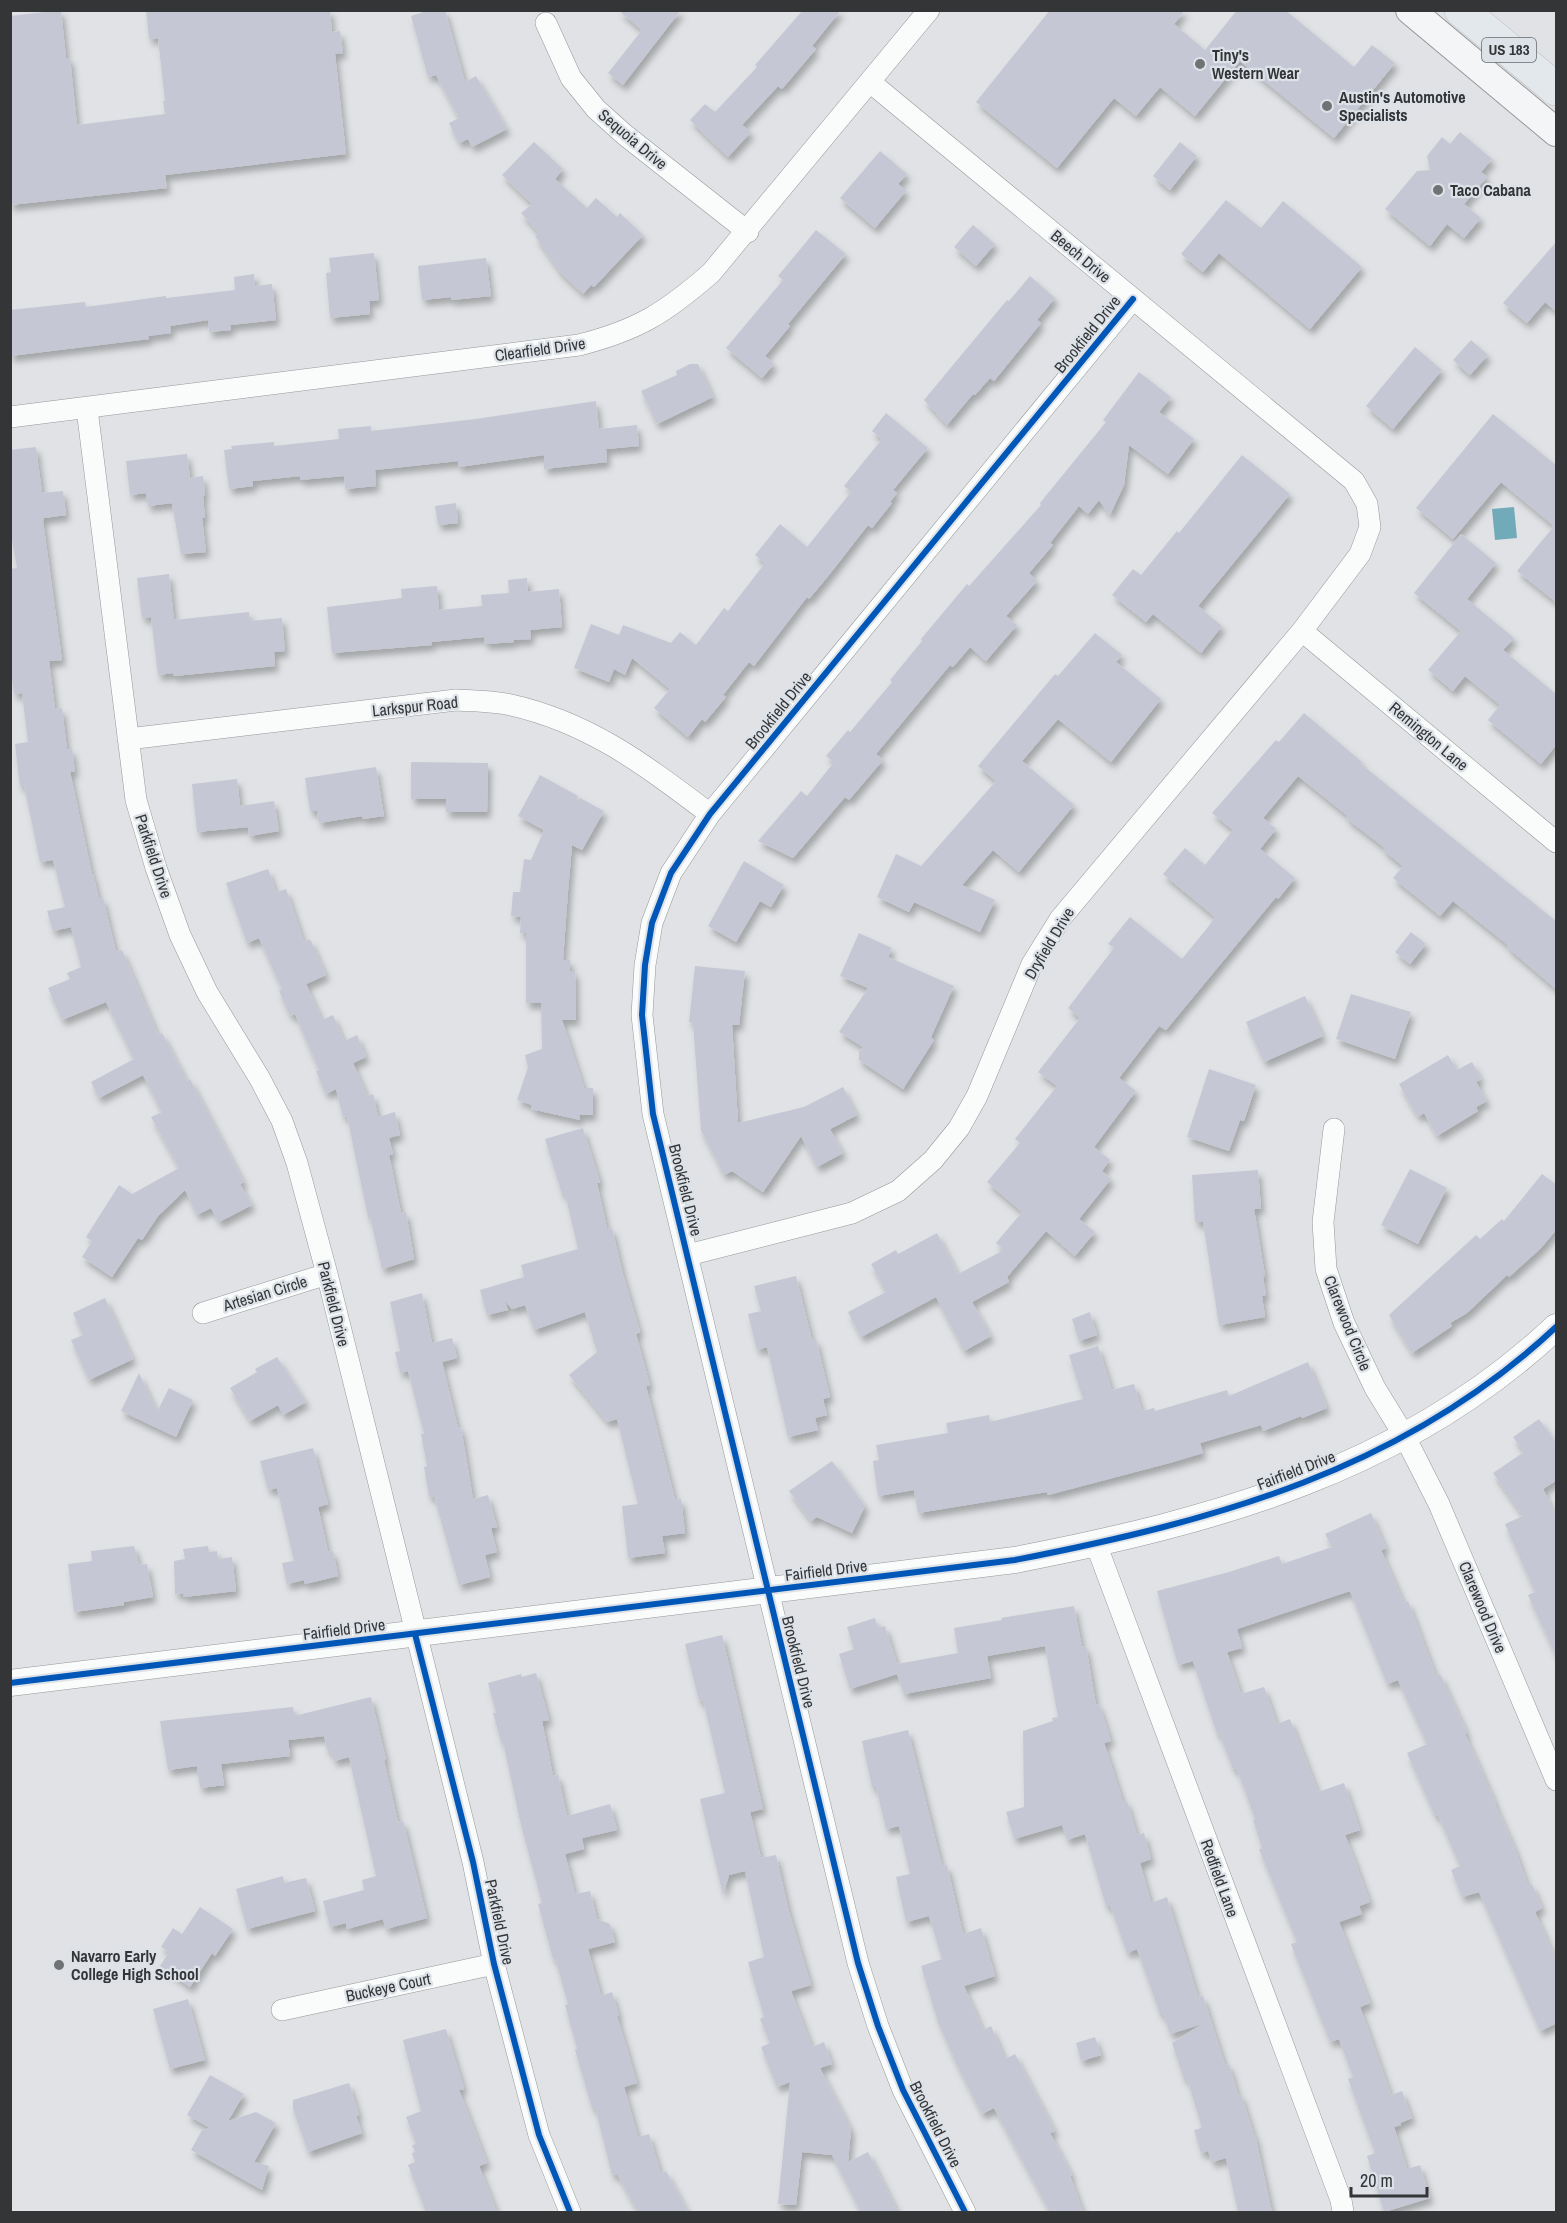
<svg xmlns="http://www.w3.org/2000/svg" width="1567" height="2223" font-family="'Archivo Narrow',sans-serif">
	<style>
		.water { fill: #71abba }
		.building { fill: #c5c8d4; filter: url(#shadow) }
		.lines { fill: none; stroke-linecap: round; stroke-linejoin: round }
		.minor-casing { stroke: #959799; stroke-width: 22 }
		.tertiary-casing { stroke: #959799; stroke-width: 27 }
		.secondary-casing { stroke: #959799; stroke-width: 30 }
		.motorway-casing { stroke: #bcbdbe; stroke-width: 34 }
		.minor { stroke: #fafbfb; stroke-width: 21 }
		.tertiary { stroke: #fafbfb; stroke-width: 26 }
		.secondary { stroke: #f3f5f7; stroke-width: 28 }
		.motorway { stroke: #e2e8ec; stroke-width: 33 }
		.cycleway-casing { stroke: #dde2e8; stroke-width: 10 }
		.cycleway { stroke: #0057b8; stroke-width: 6 }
		.poi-dot { fill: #707274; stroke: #dde2e8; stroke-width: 2 }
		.labels { text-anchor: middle; stroke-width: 4.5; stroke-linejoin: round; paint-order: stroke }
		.shield { fill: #dde2e8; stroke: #66696c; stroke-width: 1.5 }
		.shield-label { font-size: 15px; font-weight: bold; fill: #333537 }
		.poi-label { font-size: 16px; font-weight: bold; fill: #333537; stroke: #dde2e8; text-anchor: start }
		.street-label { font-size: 16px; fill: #333537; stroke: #dde2e8 }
	</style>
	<defs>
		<filter id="shadow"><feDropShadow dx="3.5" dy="6" stdDeviation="3" flood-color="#0004"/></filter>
	</defs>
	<rect width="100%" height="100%" fill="#e0e2e5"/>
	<path class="water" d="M1514,507l3,31 -22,2 -3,-31z"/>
	<path class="building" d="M61,10l5,48h4l7,67 88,-11 -2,-13h2l-7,-63 -9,1 -3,-29h184l2,22 8,-1 3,22 -8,1 11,100 -181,21 2,13 -157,17v-189z
		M430,10h15l20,72 11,-6 31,53 -35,18 -4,-8 -9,4 -10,-20 10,-5 -23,-43 -8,2 -17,-61z
		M618,10h63l-58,75 -15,-12 34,-43z
		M803,10h38l-29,36 4,3 -34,40 -4,-3 -36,39 9,7 -23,25 -38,-37 15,-16 10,8 42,-45 -2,-2z
		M1050,10h135l-11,14 31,26 32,-40h48l69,57 18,-22 23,18 -61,75 -94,-77 -45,55 -35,-29 -24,29 -22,-18 -57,70 -81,-66z
		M1460,132l32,27 -11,13 6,5 -23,27 17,14 -17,20 -17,-14 -17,22 -45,-37 32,-38 13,-1 -3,-14 15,-19 8,7z
		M534,142l29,27 -8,10 32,29 9,-10 21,19 3,-4 23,22 -49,52 -3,-2 -8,9 -23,-22 -25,-36 4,-3 -18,-20 11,-9 -30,-29z
		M1180,142l17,14 -27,34 -17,-14z
		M880,151l27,23 -9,10 8,7 -31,37 -35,-30z
		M1226,200l35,28 22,-27 79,66 -52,62 -91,-76 -16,19 -22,-18z
		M973,225l22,19 -19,22 -22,-19z
		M816,230l30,24 -58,70 2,2 -25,30 9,8 -12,14 -36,-30 57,-68 -5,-4z
		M1557,241v71l-12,-10 -18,21 -24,-20z
		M374,253l5,47 -10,1 1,13 -40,4 -4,-45 5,-1 -2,-14z
		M486,258l5,38 -40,4v-3l-29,3 -4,-34z
		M254,274l1,12 17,-2 4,36 -46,5 1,5 -22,2 -1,-12 -38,6 1,7 -23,3 1,3 -139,17v-46l75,-8 1,5 80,-11v2l69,-8 -1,-13z
		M1030,276l25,22 -18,22 4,3 -47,58 -4,-3 -15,17 -2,-1 -26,31 -23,-25 83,-100 2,1z
		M1471,340l17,15 -18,20 -17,-15z
		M1415,347l27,23 -49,59 -27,-23z
		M690,364h8l15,33 -56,27 -16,-33 36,-16 -1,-4z
		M1139,372l32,25 -12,15 35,27 -26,35 -39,-29 -5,40 -14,30 -11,-15 -11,14 -9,-8 -29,37 3,2 -24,28 8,8 -31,35 11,9 -31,36 -16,-14 -17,20 -3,-2 -74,89 7,6 -34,40 -4,-3 -52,61 -35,-17 43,-50 6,5 27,-34 -8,-6 22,-26 2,2 42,-50 -2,-2 32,-39 -1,-2 46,-55 2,2 72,-81 -1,-2 66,-81 -3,-2z
		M596,401l3,28 38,-4 2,21 -33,3 1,13 -63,7v-14l-85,12 -1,-6 -83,9 1,16 -31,3 -1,-13 -44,4v-4l-47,5v5l-24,3 -5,-39 8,-1 -1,-3 43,-4v4l65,-7 -1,-10 33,-3v5l105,-12z
		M886,413l42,35 -35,42 4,3 -7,9 2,1 -20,25 -4,-3 -39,50 -20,24 -2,-2 -53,69 -5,-4 -26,33 3,2 -21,25 -3,-3 -14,18 -34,-29 16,-19 -38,-31 -7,17 -11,-6 -5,13 -35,-14 17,-44 28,11 4,-10 48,18 9,-11 16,13 28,-37 4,3 37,-48 -10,-8 25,-31 27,23 44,-55 -7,-6 38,-47 -10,-8z
		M1493,414l64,52v137l-40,-32 37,-45 -53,-44 -48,57 -37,-31z
		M36,447l6,46 21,-2 3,24 -22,3 -1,3 19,139 -13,1 6,48 7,-1 5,42 5,-1 3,23h-5l22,102h1l6,25 4,-1 13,54 6,-2 36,85 4,-2 25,48 3,-2 54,103 -4,2 12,21 -33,17 -8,-14 -14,7 -12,-25 -27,26 -16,24 -4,-2 -26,39 -30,-20 10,-16 -6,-4 33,-52 13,9 47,-26 -28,-51 11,-5 -19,-37 -44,23 -8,-16 43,-23 -28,-57 -44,18 -14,-32 22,-9 -3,-6 14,-6 -10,-40 -18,4 -6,-20 18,-4 -12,-47 -13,2 -16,-77 -4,1 -5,-42 13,-2 -6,-49 -8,1 -4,-29v-96l7,-1 -7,-40v-78z
		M187,454l3,24 13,-2 2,19 -2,1 2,22h-3l4,34 -25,2 -9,-51 -24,3 -2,-13 -16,2 -4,-34z
		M1242,455l48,39 -92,112 24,20 -21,27 -48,-39 -7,8 -34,-27 21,-26 8,6 36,-44 2,2z
		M456,503l2,20 -20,2 -3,-19z
		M1461,534l35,29 -29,36 47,39 -11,12 54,45v49l-16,20 -53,-44 12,-15 -35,-29 -12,15 -25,-21 33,-39 -47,-38z
		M169,574l5,46 75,-8 1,9 32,-3 3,33 -11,1 1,14 -101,10 -1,-3 -15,2 -7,-58 -9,1 -5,-40z
		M527,578l1,14 31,-3 3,38 -32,3 1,9 -18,1 1,2 -29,2 -1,-7 -53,5 1,3 -100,8 -5,-46 75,-9 -1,-9 36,-3 2,24 43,-4 -1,-11 28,-2 -1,-13z
		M1095,633l27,22 -6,7 45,37 -50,63 -53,-43 -36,42 52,44 -55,67 -26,-22 -31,35 33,15 -15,32 -66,-30 -5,10 -32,-15 19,-43 25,12 75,-85 -18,-15 77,-92 3,2z
		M1304,713l58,49 -1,2 196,158v68l-50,-43 1,-2 -55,-44 -13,15 -47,-38 10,-12 -20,-16 2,-2 -39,-30 2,-2 -50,-40 -35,42 13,11 -16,20 35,29 -17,21 -2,-2 -110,133 -7,-4 -40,52 17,13 -42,56 16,13 -8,11 9,8 -32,40 16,13 -20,24 -29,-25 -39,46 2,5 -37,20 19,34 -27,15 -28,-54 -75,40 -13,-25 38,-20 -15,-28 25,-14 2,4 39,-21 21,41 46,-24 -8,-7 26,-31 -35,-30 33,-39 -5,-4 42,-53 -19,-14 42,-54 -12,-10 46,-60 -6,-4 22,-27 52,42 26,-32 7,-10 -52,-43 22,-26 20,17 28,-35 -21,-17 64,-73 3,2z
		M411,762l77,1 -1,49h-41v-13h-35z
		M376,767l8,49 -21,3 -1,-3 -43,7 -2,-12h-7l-5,-33z
		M540,775l38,21 -4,9 6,-7 24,13 -22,39 -10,-5 -4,46 -5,69h7v11h5l1,49h-14l22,68h9v27h-14l1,5 -49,-11 1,-4 -15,-5 11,-33 -3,-12 17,-6 -1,-46h-15v-70h-6l1,-16 -10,-1 2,-24h7l4,-33 7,1 13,-30 -26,-14z
		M237,779l3,27 34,-5 5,30 -30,5 -1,-9 -51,5 -5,-48z
		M744,861l40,24 -13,22 -11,-6 -24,41 -28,-16z
		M268,869l8,23 10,-3 18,53 6,-3 16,36 -20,9 16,36 11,-5 11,26 13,-6 9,22 -13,6 14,33 6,-2 5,23 17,-5 5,23 -11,3 4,16 -4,1 12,58 5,-1 8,47 -32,10 -12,-52h-2l-21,-101 -4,1 -7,-28 -10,5 -10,-23 3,-1 -24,-56 -5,2 -11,-25 3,-2 -23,-51 -12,5 -21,-60z
		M1411,932l15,12 -16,20 -15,-12z
		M859,933l33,15 -4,9 66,29 -23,51 3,3 -31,49 -44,-29v-8l4,-5 -24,-15 29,-44 -28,-12z
		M695,966l50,5 -6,54h-7l6,98 66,-16 39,-20 14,28 -27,14 13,24 -26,14 -16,-31 -38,56 -31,-21 -8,4 -23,-45 -8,-107 -4,-1z
		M1351,994l60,18 -16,47 -59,-20z
		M1305,996l18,40 -59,26 -18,-40z
		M1448,1055l9,15 15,-8 9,17 -5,3 11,19 -11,6 2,4 -41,25 -13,-23 -6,4 -19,-33z
		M1209,1069l47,16 -12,36 -4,-1 -11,31 -42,-14z
		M583,1128l17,54 -3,1 10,46 5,-1 11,47 17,57 -4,2 14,52h-4l29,114 6,-1 4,34 -23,3 3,17 -37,5 -6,-52 16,-2 -21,-85 -10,3 -38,-47 28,-23 -12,-40 -51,18 -9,-25 -13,4 -7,-8 3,9 -21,5 -7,-25 44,-13 -3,-12 57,-16 -13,-56 -3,1 -17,-55z
		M1410,1169l37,19 -29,56 -37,-19z
		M1258,1170l3,39h-7l11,67 -2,1 3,18 -4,1 3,21 -46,8 -16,-103h-8l-3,-47z
		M1542,1174l15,11v44l-16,19 -32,29 -2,-2 -40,38 -17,10 2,3 -40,27 -23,-38 87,-80 4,4 22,-20 2,2z
		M796,1276l16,64 4,-1 14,58 -7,2 4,16 -12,3 3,12 -30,7 -21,-90 -10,3 -9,-36 13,-3 -7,-25z
		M422,1293l10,50 20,-5 5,20 -15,4 16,66 3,-1 12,72 15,-4 9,32 -6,1 6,24 -12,3 5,22 -31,8 -25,-89 -5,1 -5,-30 3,-1 -6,-32h3l-16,-63 -8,2 -5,-21 5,-1 -10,-49z
		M105,1298l28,61 -44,21 -18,-40 12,-5 -10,-22z
		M1090,1312l7,23 -18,6 -7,-22z
		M1098,1346l14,44 22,-6 8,27 12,-3 1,3 72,-21 2,6 79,-34 19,46 -25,10 -1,-2 -38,15 -2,-6 -61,18 3,10 -30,9 -125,33 -1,-3 -129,21 -4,-23 -36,6 -5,-35 6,-1 -3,-15 72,-12 -2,-10 43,-8 1,7 93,-23 -14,-44z
		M277,1357l29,45 -23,13 -5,-10 -28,16 -20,-33 27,-16 -2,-3z
		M139,1373l18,39 12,-24 24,12 -17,37 -55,-26z
		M1539,1419l18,25v36l-14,9 14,30v139l-29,-63 7,-3 -30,-68 18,-8 -30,-43 31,-21 -11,-15z
		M313,1448l15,56 -10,3 10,45 5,-1 5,25 -33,8 -1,-4 -17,4 -5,-21 12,-2 -17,-73 -9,2 -8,-29z
		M832,1461l33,45 -13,27 -35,-16 -6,4 -22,-30z
		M1371,1513l15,35 -5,2 23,53 4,-2 28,75 4,-2 27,59 -2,1 31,70h-1l20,45 13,37 4,-2 10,24 -7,4 22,50v61l-17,8 -61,-139 -17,5 -11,-27 9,-4 -22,-51 -3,1 -28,-63 20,-9 -29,-64 -11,4 -37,-93 -113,38 5,19 -15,4 14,42 23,-7 13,37 13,-5 28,73 26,-9 16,47 -15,5 25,67 -11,4 3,8 -23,8 31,81 -10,4 31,88 11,-4 10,27 -12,5 1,2 -7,2 13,42 13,-4 10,33 -46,14 -17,-56 8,-3 -27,-74 5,-2 -14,-38 -9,3 -39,-98 6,-2 -38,-93 3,-1 -9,-28 2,-1 -10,-28 -9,-23 -3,1 -14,-36 -2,1 -24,-73 -15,4 -21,-74 72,-19 50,-16 3,8 50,-17 -7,-13z
		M134,1546l5,19 8,-1 6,33 -29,5v3l-50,7 -6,-48 24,-3 -1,-10z
		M208,1546l1,6 8,-1 1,8 14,-2 4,34 -52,6 -1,-4 -8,1 -1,-33 11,-2 -2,-10z
		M1074,1606l8,41 4,-1 10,59 3,-1 12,37 -7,2 19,59 4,-1 10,34 7,-2 7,26 -11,4 11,40 16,-6 31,100 5,-1 22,69 4,-1 9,31 3,-1 13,41h1l17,77h-34l-12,-54 -14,4 -4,-11 -7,2 -7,-23 8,-2 -15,-50 -3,1 -12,-36 30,-19 -32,10 -7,-21 -3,1 -23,-65 -10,4 -17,-48 -4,1 -21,-72 -18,6 -5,-15 -48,14 -8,-27 18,-5 -1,-76 30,-10 -1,-3 6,-1 -13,-71 -58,10 4,22 -87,16 -7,-20 -47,15 -11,-35 15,-5 -7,-22 28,-9 3,10 7,-2 12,38 61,-11 -4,-25 48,-8 -1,-2z
		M722,1635l41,174 -13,3 11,46 15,-3 13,57 22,73 -20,6 21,56 12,-5 8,22 -12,4 31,61 -3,33 20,-10 30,60h-37l-29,-57 -30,-3 -6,53 -18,-1 12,-122 -13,5 -16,-40 9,-4 -10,-24 4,-2 -16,-55 16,-5 -19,-86 -16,4 -6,20 -23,-96 25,-6 -22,-93 -4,1 -14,-57z
		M536,1673l13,47 -7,1 11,55 5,-1 9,41 43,-12 7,26 -35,8 2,11 -19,5 10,40 15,-3 7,28 13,5 5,18 -27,7 13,47 11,-4 7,24h-2l20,67 -13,4 14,50 11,-3 12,40 5,-3 22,41h-50l-21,-38 -5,1 -17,-68 -3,1 -17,-58 2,-1 -12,-44 3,-1 -13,-46 -2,1 -15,-55 4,-1 -21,-78 -18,-83h-2l-8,-29h3l-8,-30 33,-9 1,3z
		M371,1697l15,63h-2l14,62 5,-1 24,97 -41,11 -3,-10 -36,10 -1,-6 -16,4 -7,-26 41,-11 -2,-10 14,-4 -27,-119 -15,4 -3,-10 -3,1 -4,-16 -36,4 2,16 -69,8 3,21 -24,3 -3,-22 -29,4 -8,-49 133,-14 1,9z
		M908,1730l34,136 5,-1 16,69 18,-6 14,48 -31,10 19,44 8,-4 14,33 10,-5 40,77 -5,2 22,42 -2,1 13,36h-33l-56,-104 -12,6 -25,-49 -19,-43 -17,-56 21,-7 -13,-43 -23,6 -10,-45 14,-3 -11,-48 -13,3 -10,-42h-4l-10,-46z
		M283,1876l1,7 22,-5 9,33 -68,18 -11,-40z
		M200,1907l33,22 -18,27 -3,-3 -22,34 -30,-21 9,-14 -8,-5 12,-19 9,6z
		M188,1999l17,61 -35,9 -17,-60z
		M446,2029l18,60 -5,1 28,73 -8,3 18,46h-71l-18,-47 7,-3 -3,-9 3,-1 -3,-7 4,-1 -10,-27 15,-6 -18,-71z
		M1095,2037l6,18 -20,6 -5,-18z
		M210,2075l34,19 -16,27 28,-9 20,11 -22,39 15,4 -7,24 -71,-40 11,-20 8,-2 -23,-13z
		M349,2083l10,32 -3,1 6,17 -54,19 -15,-43v-9z"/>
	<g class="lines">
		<g class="minor-casing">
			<path id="minor" d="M546,23l25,55 25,31 29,26 123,97
				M87,409l49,391 20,68 24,67 27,57 53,87 22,42 15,42 30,111 146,588 21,102 45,171 31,77
				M10,417l569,-72c59,-15 86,-32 132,-72l218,-263
				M1302,631l254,211
				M128,739l328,-39c18,1 37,1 55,5 80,18 135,61 199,109
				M1334,1129l-11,93 3,47 18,54 31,65 30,49 34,67 117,276
				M688,1255l164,-42 46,-22 35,-31 26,-32 18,-32 55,-132 28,-45 242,-288 58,-77 10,-27 -3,-23 -13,-23 -484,-399
				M203,1313l124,-39
				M1096,1544l245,656 2,12
				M282,2010l212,-46
				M965,2212l-62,-122 -25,-64 -20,-63 -205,-849 -11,-99 3,-50 7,-42 19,-50 39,-59 423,-515"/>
		</g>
		<g class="tertiary-casing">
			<path id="tertiary" d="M10,1683l1005,-123c200,-39 389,-90 541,-233"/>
		</g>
		<g class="secondary-casing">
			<path id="secondary" d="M1410,10l146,122"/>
		</g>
		<g class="motorway-casing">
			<path id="motorway" d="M1461,10l95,79"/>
		</g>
		<use href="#minor" class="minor"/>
		<use href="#tertiary" class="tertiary"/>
		<use href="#secondary" class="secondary"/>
		<use href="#motorway" class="motorway"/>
		<g class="cycleway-casing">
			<path id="cycleway" d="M415,1634l58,228 21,102 45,171 31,77
				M10,1683l1005,-123c200,-39 389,-90 541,-233
				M965,2212l-62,-122 -25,-64 -20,-63 -205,-849 -11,-99 3,-50 7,-42 19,-50 39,-59 423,-515"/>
		</g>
		<use href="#cycleway" class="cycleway"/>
	</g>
	<g class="poi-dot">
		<circle cx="1200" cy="64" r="6"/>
		<circle cx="1327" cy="106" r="6"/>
		<circle cx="1438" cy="190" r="6"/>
		<circle cx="59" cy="1965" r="6"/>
	</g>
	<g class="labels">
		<rect class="shield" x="1482" y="38" width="54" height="24" rx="4.5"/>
		<g class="shield-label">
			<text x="1509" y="55">US 183</text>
		</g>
		<g class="poi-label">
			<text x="1212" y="61">Tiny's<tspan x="1212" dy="18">Western Wear</tspan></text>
			<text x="1339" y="103">Austin's Automotive<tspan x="1339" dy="18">Specialists</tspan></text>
			<text x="1450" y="196">Taco Cabana</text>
			<text x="71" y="1962">Navarro Early<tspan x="71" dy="18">College High School</tspan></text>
		</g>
		<g class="street-label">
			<text transform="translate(633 139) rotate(40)" y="6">Sequoia Drive</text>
			<text transform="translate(1081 256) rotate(40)" y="6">Beech Drive</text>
			<text transform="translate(1087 334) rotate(-51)" y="6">Brookfield Drive</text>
			<text transform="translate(540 349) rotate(-8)" y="6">Clearfield Drive</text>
			<text transform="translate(415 706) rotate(-6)" y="6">Larkspur Road</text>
			<text transform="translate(778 710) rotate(-51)" y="6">Brookfield Drive</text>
			<text transform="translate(1429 736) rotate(40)" y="6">Remington Lane</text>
			<text transform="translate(154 856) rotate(72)" y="6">Parkfield Drive</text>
			<text transform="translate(1049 943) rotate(-59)" y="6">Dryfield Drive</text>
			<text transform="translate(686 1190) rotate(76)" y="6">Brookfield Drive</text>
			<text transform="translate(265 1293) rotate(-17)" y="6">Artesian Circle</text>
			<text transform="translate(334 1304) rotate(76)" y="6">Parkfield Drive</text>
			<text transform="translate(1348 1323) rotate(68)" y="6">Clarewood Circle</text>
			<text transform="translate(1296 1470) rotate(-21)" y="6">Fairfield Drive</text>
			<text transform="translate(826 1570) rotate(-7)" y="6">Fairfield Drive</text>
			<text transform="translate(1483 1607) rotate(67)" y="6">Clarewood Drive</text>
			<text transform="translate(344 1629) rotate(-7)" y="6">Fairfield Drive</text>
			<text transform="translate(799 1662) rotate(76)" y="6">Brookfield Drive</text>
			<text transform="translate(1220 1878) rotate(70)" y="6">Redfield Lane</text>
			<text transform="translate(500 1922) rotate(78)" y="6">Parkfield Drive</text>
			<text transform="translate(388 1987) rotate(-12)" y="6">Buckeye Court</text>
			<text transform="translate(936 2124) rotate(63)" y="6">Brookfield Drive</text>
		</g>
	</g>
	<rect width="1567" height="2223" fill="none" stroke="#333537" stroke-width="24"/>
	<path d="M1351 2187v9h76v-9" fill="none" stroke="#333537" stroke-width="3"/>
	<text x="1360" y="2187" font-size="18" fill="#333537" stroke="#dde2e8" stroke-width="4.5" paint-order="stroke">20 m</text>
</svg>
